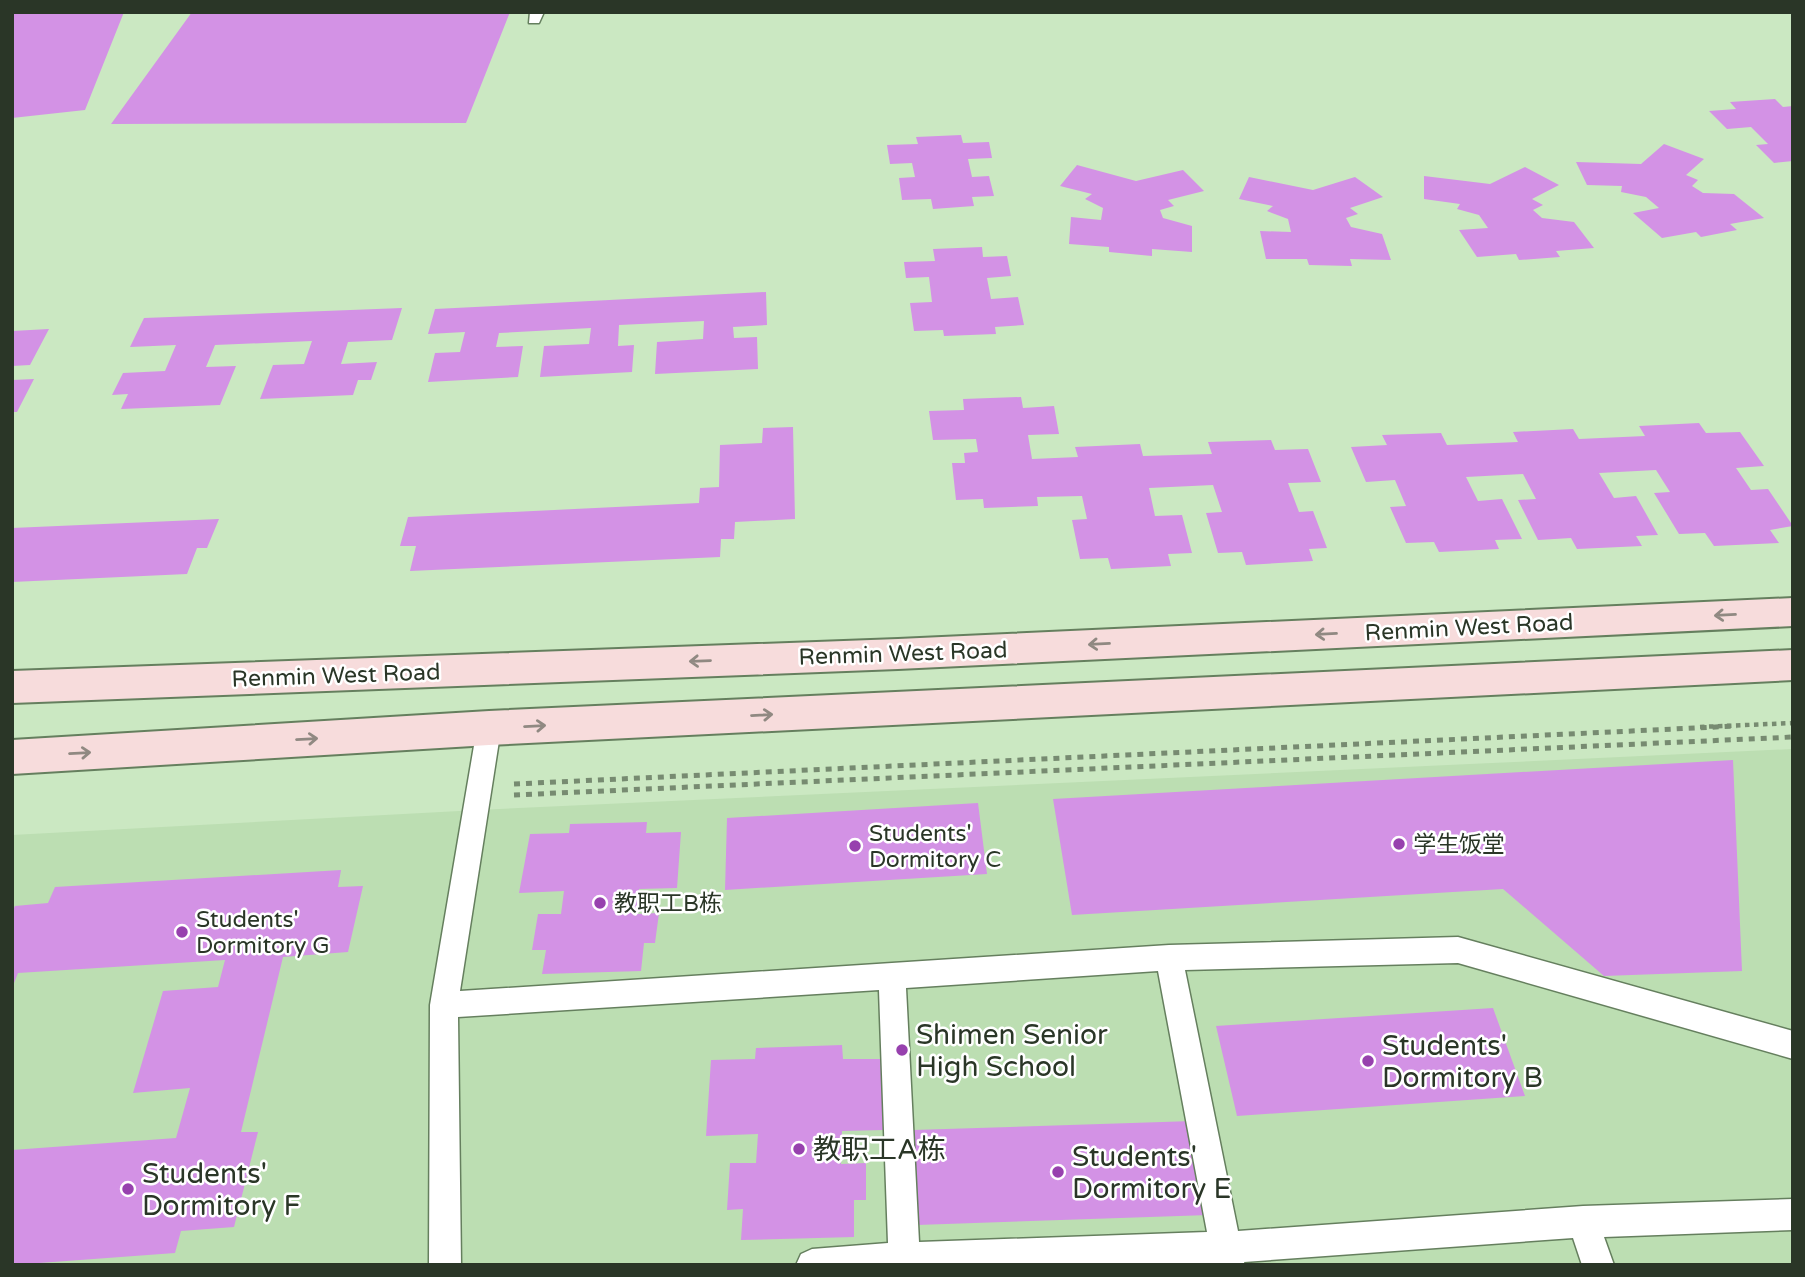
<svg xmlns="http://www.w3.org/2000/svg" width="1805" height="1277" font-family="'Varela Round','Noto Sans SC',sans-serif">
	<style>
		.built { fill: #bcdeb2 }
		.building { fill: #d392e5 }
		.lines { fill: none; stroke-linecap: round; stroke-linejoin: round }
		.lane-casing { stroke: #657f5e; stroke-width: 3 }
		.secondary-casing { stroke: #657f5e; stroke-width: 4 }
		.path-far1 { stroke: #778b71; stroke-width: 4.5; stroke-dasharray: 4.5 4.5; stroke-linecap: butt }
		.path { stroke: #778b71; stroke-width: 5; stroke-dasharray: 6 6; stroke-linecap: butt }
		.lane { fill: #fff; fill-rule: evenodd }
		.secondary { fill: #f7dcdc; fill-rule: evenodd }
		.oneway { stroke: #908982 }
		.poi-dot { fill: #9741ae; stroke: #fff; stroke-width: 2.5 }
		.labels { text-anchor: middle; stroke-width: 5; stroke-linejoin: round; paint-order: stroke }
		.street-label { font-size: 23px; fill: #2a3627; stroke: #fff }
		.poi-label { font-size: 23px; fill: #2a3627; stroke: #fff; text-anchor: start }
		.near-poi-label { font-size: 28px; fill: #2a3627; stroke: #fff; text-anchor: start }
	</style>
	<rect width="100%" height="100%" fill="#cbe8c2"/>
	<path class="built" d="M1793,749v516h-1781v-430l466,-25z"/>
	<path class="building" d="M12,12h112l-39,98 -73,8z
		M192,12h318l-44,111 -355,1z
		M1775,99l8,8 10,-1v55l-19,2 -18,-18 12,-1 -17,-17 -24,2 -18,-18 27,-2 -6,-7z
		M961,135l2,8 26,-1 3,16 -24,1 4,18 17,-1 5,20 -22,1 2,9 -41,3 -2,-10 -29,1 -3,-22 16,-1 -3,-14 -22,1 -3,-19 31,-1 -2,-7z
		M1664,144l40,15 -18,16 12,5 -6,6 11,7 31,1 30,24 -34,6 7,6 -36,7 -5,-5 -34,6 -29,-25 26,-5 -13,-11 -25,-5 1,-6 -35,-1 -11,-23 65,2z
		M1077,165l59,16 47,-11 21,21 -36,9 6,6 -14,4 3,8 29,8v26l-40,-3v7l-43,-4v-5l-40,-3 2,-27 30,3 2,-12 -18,-9 7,-5 -32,-8z
		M1525,167l34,18 -27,14 11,6 -10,5 9,8 32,4 20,26 -38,3 4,6 -41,3 -3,-6 -39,3 -18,-27 29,-2 -9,-13 -22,-6 3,-5 -36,-5v-23l66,8z
		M1249,177l64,13 42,-13 28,20 -33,11 8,6 -12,4 5,9 31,7 9,26 -41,-1 2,7 -43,-1 -2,-6h-41l-6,-28 31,1 -3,-13 -21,-8 6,-5 -34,-7z
		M982,247l1,10 24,-1 4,20 -24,2 4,21 27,-2 6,28 -29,2 1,7 -52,2 -1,-6 -29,1 -4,-28 22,-1 -3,-25 -23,1 -2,-16 31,-1 -2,-12z
		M766,292l1,33 -34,2 1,11 23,-1 1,32 -103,5 2,-32 46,-3 1,-18 -85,4 -1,21 16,-1 -2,27 -92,5 4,-31 45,-2 2,-16 -92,5 -3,14 27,-1 -5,31 -90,5 7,-29 25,-1 5,-20 -37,2 7,-25z
		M402,308l-10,32 -44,2 -7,22 36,-2 -6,18h-13l-5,15 -93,4 13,-34 31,-1 8,-23 -97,4 -9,22 30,-1 -16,39 -99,4 7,-15 -16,1 11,-22 42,-2 11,-26 -46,2 14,-29z
		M49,329l-19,36 -18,1v-35z
		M34,379l-17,33h-5v-32z
		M1021,397l2,11 31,-2 5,28 -31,1 4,24 46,-2 -3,-10 65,-3 3,12 69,-2 -4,-12 63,-2 4,10 33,-1 13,33 -33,1 11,29 14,-1 14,37 -18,1 4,12 -67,4 -4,-13 -24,1 -12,-40 16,-1 -9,-27 -64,3 6,28 27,-1 10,38 -24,1 3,12 -60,3 -3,-11 -28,1 -8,-39 15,-1 -5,-23 -45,1 1,9 -54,2 -1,-9 -27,1 -4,-37h13l-1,-10 14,-1 -2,-13 -43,1 -4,-29 35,-1 -1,-11z
		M1699,423l7,10 34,-1 24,34 -28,2 15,22 17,-1 25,37 -23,4 9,13 -65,3 -9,-13 -26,1 -25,-41 16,-1 -14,-22 -57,3 15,25 22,-2 22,39 -22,1 6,10 -65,3 -6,-11 -33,2 -20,-40 18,-1 -13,-25 -57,3 12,24 24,-2 20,40 -27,1 4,9 -60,3 -5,-10 -28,1 -16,-36 16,-1 -11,-26 -29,2 -15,-35 36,-2 -5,-10 59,-2 6,12 71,-3 -5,-10 60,-3 6,10 66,-3 -6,-10z
		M793,427l2,92 -60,3 -1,17h-13l-1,18 -310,14 6,-25h-16l8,-29 291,-14 1,-15 19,-1 1,-42 42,-2 1,-15z
		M219,519l-12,29h-10l-10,26 -175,8v-54z
		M1733,760l9,211 -138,5 -101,-87 -431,26 -19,-116z
		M978,803l9,71 -262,16 2,-72z
		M647,822l-1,11 35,-1 -4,56 -38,1 -3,25 23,-1 -4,30h-11l-3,28 -99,3 4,-24h-14l6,-36h23l3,-23 -45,2 11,-59 39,-1 1,-9z
		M341,870l-3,17 25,-1 -15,66 -65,5 -42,175h17l-24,95 -53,4 -6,22 -163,12v-115l164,-12 14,-50 -57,5 30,-102 55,-4 7,-27 -207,13 -6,15v-76l3,-6 33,-3 7,-16z
		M1493,1008l32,88 -288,20 -21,-90z
		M842,1045l1,14h40l1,71 -42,1 -1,33 25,-1v37h-12v37l-113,3 2,-31 -16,1 3,-47h26l2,-29 -52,2 5,-76 44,-1 1,-11z
		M1193,1121l16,94 -292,10 -4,-95z"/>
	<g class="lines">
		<g class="lane-casing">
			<path id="lane" d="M530,12h14l-5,11h-10z
				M489,718l8,3 4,7 -41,263 709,-46 289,-8 335,94v28l-335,-96 -273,7 53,261 345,-25 210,-7v31l-189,7 10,28h-32l-9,-27 -329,24 1,3h-449l5,-11 11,-5 76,-6 -9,-253 -421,27 3,248h-32l1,-260 47,-277 4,-7zM1158,971l49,261 -288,10 -13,-254z"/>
		</g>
		<g class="secondary-casing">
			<path id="secondary" d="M1793,598v28l-895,43 -886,34v-32l886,-32z
				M1793,650v30l-1304,65 -477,29v-34l477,-29z"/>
		</g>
		<path class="path-far1" d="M1700,727l93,-4"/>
		<path class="path" d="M514,784l1223,-58
			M514,795l1279,-58"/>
		<use href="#lane" class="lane"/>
		<use href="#secondary" class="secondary"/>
	</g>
	<defs><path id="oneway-shaft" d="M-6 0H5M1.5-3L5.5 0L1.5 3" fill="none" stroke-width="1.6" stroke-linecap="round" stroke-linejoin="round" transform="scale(1.75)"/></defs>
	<g class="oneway">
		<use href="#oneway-shaft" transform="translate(1725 615) rotate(177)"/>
		<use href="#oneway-shaft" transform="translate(1326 634) rotate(177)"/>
		<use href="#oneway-shaft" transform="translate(1099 644) rotate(177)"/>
		<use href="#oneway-shaft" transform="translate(700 661) rotate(178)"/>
		<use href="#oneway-shaft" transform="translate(762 715) rotate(-3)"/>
		<use href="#oneway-shaft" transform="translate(535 726) rotate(-3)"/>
		<use href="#oneway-shaft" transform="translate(307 739) rotate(-3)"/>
		<use href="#oneway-shaft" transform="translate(80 753) rotate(-3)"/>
	</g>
	<g class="poi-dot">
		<circle cx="1399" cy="844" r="7"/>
		<circle cx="855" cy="846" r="7"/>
		<circle cx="600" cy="903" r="7"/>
		<circle cx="182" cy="932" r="7"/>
		<circle cx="902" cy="1050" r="7"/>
		<circle cx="1368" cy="1061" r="7"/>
		<circle cx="799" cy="1149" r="7"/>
		<circle cx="1058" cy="1172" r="7"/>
		<circle cx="128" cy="1189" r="7"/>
	</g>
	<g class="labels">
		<g class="street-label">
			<text transform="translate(1469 627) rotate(-3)" y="8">Renmin West Road</text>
			<text transform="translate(903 653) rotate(-2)" y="8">Renmin West Road</text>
			<text transform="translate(336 675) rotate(-2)" y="8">Renmin West Road</text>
		</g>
		<g class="poi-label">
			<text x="869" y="841">Students'<tspan x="869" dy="26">Dormitory C</tspan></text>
			<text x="1413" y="852">学生饭堂</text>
			<text x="614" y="911">教职工B栋</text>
			<text x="196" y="927">Students'<tspan x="196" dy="26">Dormitory G</tspan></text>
		</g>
		<g class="near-poi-label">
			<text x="916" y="1044">Shimen Senior<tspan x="916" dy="32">High School</tspan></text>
			<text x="1382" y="1055">Students'<tspan x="1382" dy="32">Dormitory B</tspan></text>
			<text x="813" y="1159">教职工A栋</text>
			<text x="1072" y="1166">Students'<tspan x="1072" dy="32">Dormitory E</tspan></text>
			<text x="142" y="1183">Students'<tspan x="142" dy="32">Dormitory F</tspan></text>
		</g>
	</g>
	<rect width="1805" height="1277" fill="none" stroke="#2a3627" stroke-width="28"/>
</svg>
